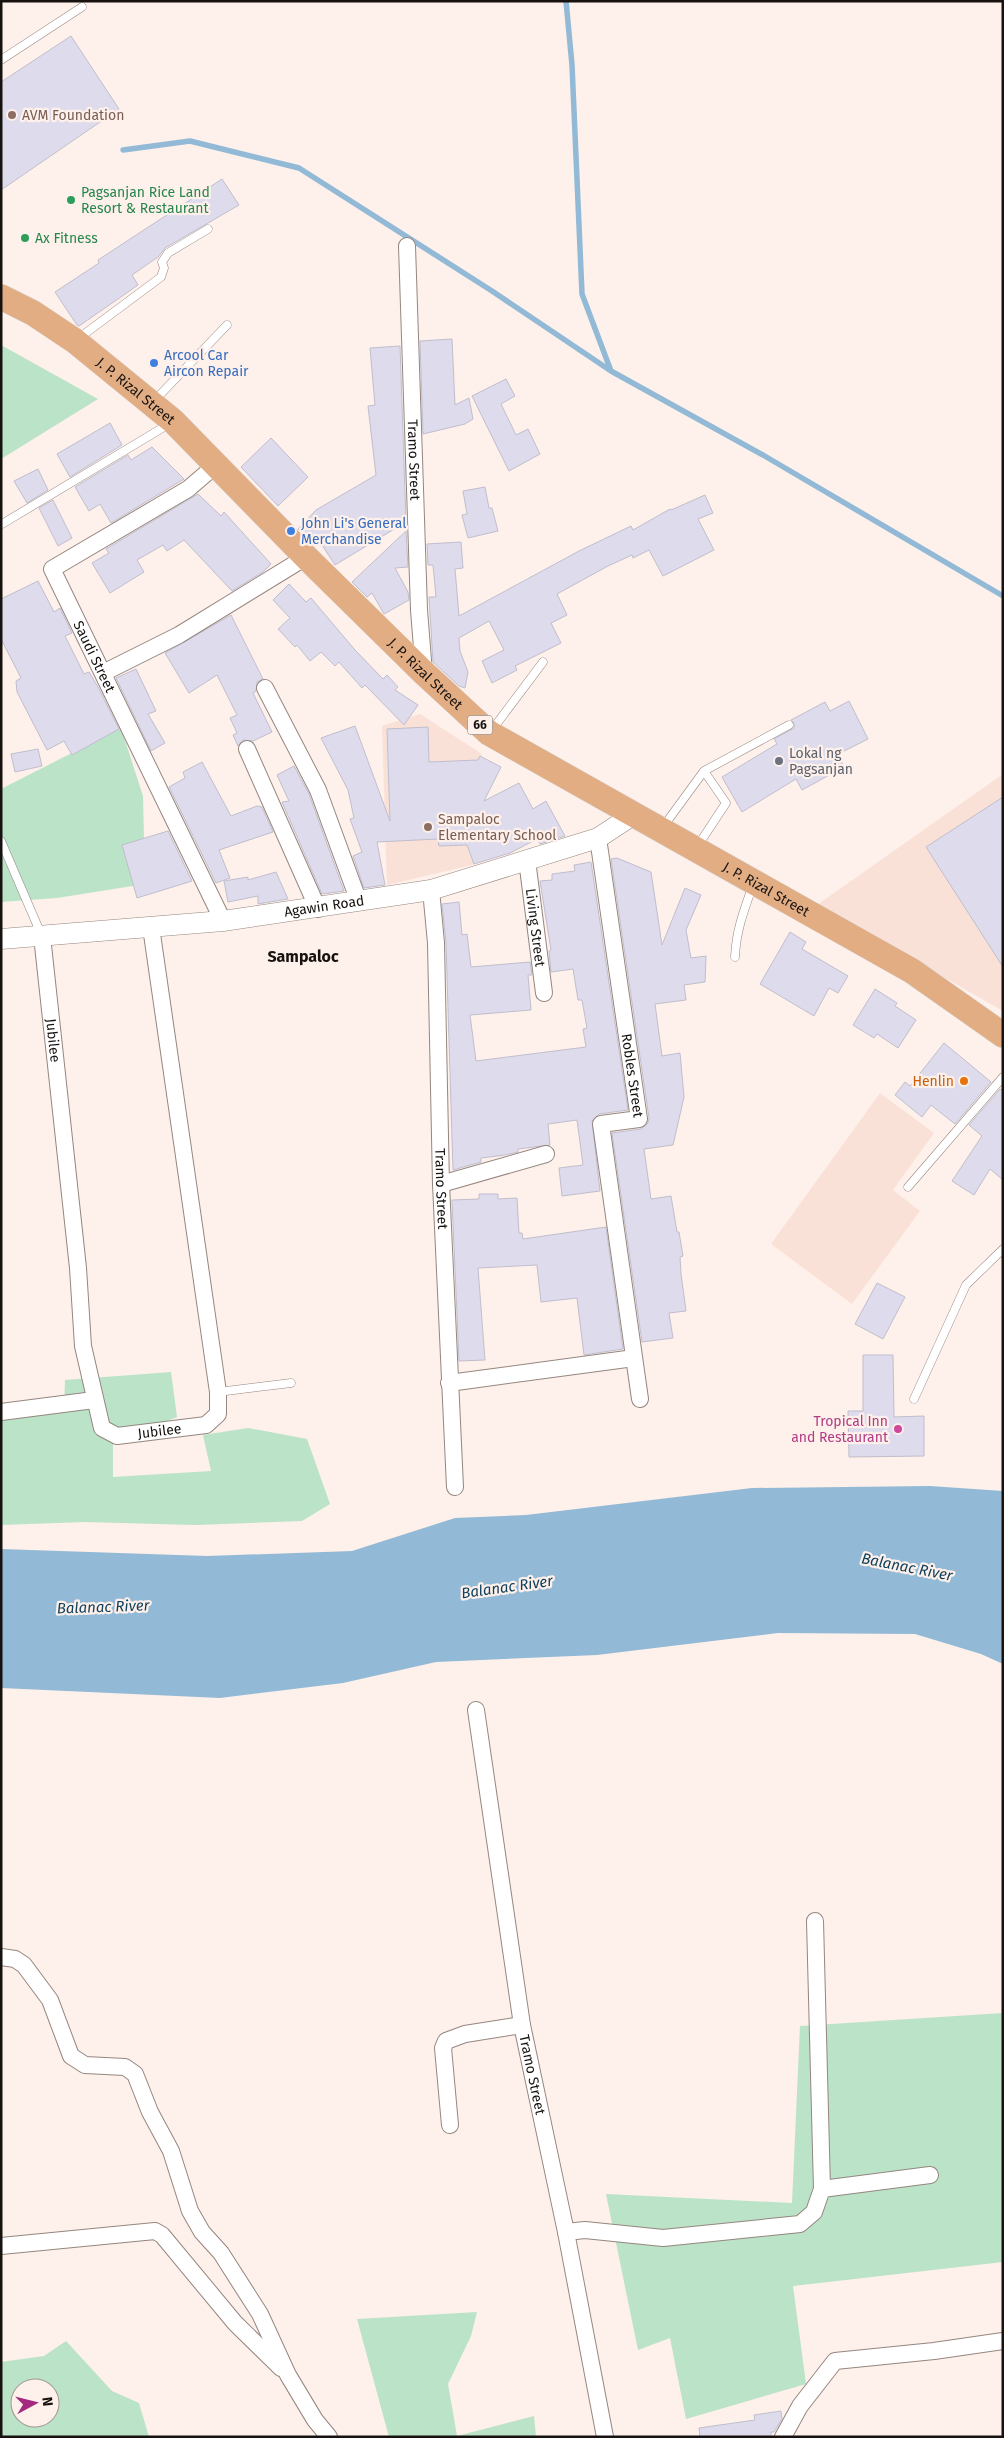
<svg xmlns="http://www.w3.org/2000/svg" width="1004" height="2438" font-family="'Fira Sans',sans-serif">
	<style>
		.built { fill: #fae1d7 }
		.green { fill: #bae3c8; fill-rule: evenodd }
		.water { fill: #92b9d5 }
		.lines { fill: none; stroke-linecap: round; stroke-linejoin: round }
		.stream { stroke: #92b9d5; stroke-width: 5.5 }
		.building { fill: #dedcec; stroke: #c0becd }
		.service-casing { stroke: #95867f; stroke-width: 9 }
		.minor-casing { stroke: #95867f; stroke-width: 18 }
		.tertiary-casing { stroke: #95867f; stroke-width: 21 }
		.primary-casing { stroke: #d5d4d4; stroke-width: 26 }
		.service { stroke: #fff; stroke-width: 8 }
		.minor { stroke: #fff; stroke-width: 16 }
		.tertiary { stroke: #fff; stroke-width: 20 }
		.primary { stroke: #e3ad84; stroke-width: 25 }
		.education-dot { fill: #8d6e63; stroke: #fef0ea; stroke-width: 2 }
		.leisure-dot { fill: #2e9e5b; stroke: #fef0ea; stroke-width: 2 }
		.shop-dot { fill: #3f7fe0; stroke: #fef0ea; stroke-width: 2 }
		.worship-dot { fill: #6b7280; stroke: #fef0ea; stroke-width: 2 }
		.food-dot { fill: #e8710a; stroke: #fef0ea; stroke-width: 2 }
		.hotel-dot { fill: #d1479c; stroke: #fef0ea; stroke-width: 2 }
		.labels { text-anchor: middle; stroke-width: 4.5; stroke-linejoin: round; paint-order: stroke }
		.shield { fill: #fef0ea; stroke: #5c5551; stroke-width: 1 }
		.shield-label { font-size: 12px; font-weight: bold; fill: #17120f }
		.education-label { font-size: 14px; fill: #785e54; stroke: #fef0ea; text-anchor: start }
		.leisure-label { font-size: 14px; fill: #27864d; stroke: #fef0ea; text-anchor: start }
		.shop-label { font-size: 14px; fill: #366cbe; stroke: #fef0ea; text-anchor: start }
		.street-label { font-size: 14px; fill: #17120f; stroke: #fef0ea }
		.worship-label { font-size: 14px; fill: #5b616d; stroke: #fef0ea; text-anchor: start }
		.food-label { font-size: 14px; fill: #c56008; stroke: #fef0ea; text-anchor: end }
		.hotel-label { font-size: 14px; fill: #b23c85; stroke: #fef0ea; text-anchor: end }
		.water-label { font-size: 15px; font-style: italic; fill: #0f415d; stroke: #fef0ea }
		.quarter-label { font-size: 16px; font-weight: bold; fill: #17120f; stroke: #fef0ea }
	</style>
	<rect width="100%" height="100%" fill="#fef0ea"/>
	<path class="built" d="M420,714l62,40 -19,36 13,74 -89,21 -5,-159z
		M1003,774v237l-186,-106z
		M880,1093l54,40 -41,57 27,21 -68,93 -81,-60z"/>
	<path class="green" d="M1,345l97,54 -97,60z
		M121,728l22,68 2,88 -88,14 -56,4v-113z
		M171,1372l6,45 -64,26v34l98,-6 -8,-36 45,-7 59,11 23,65 -28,17 -107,4 -110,-3 -84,3v-114l63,2 1,-33z
		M1003,2013v249l-210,24 13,98 -120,35 -16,-81 -32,12 -32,-156 186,9 8,-177z
		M477,2312l-6,24 -23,48 9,52 77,-20 2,21h-147l-32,-118z
		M66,2341l46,50 27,12 10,34h-148v-75l43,-6zM20,2388h30v30h-30z"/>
	<path class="water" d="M930,1486l73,5v173l-22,-10 -66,-20 -137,-1 -181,22 -161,7 -93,21 -123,15 -219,-10v-139l206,7 145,-5 103,-33 71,-3 226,-27z"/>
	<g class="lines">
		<path class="stream" d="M566,1l6,64 10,229 29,77 152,84 240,141
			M123,150l67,-9 109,27 193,123 119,80"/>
	</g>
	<path class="building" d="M71,36l48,73 -118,81v-108z
		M222,179l17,26 -74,43 -7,9 -26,18 6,10 -59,41 -2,-1 -22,-33 44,-29 -1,-3z
		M452,339l3,66 14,-7 4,21 -8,5 -42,10 -3,-93z
		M400,346l6,176 -71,43 -15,-23 -4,4 -18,-17 18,-19 60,-35 -8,-69 7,-1 -5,-57z
		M506,379l9,17 -14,8 15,31 12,-6 12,25 -31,17 -37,-75z
		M110,423l12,22 -52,32 -13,-23z
		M271,438l37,39 -30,29 -37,-39z
		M152,447l32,32 -73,44 -11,-19 -11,7 -14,-24 53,-32 3,5z
		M38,469l10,21 -21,13 -13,-22z
		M485,487l4,21h3l6,23 -30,7 -6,-23 5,-1 -4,-23z
		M198,494l23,22 3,-4 47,52 -8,8 -31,19 -48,-51 -17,11 -4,-6 -26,15 7,12 -34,21 -18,-30 17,-10 -3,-4z
		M705,495l8,18 -15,6 16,31 -51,26 -14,-26 -16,8 -1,-3 -24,11 -51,28 10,21 -16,8 10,20 -46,23 2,4 -25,13 -10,-22 22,-11 -15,-29 -30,17 1,13 8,21 -3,16 -6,-2 -26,-24 -4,-65h7l-3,-32h-5l-1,-21 34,-2 2,26 -8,1 4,47 120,-65 52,-25 2,4 37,-21 1,1z
		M53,500l19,38 -14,8 -19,-38z
		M406,531l2,36 -13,1 13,24 1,8 -25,14 -12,-21 -5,4 -15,-15z
		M38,581l16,31 6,-4 12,25 -7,3 19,38 5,-2 9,15 21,42 -47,26 -8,-14 -17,9 -30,-58 -1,-11 5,-3 -20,-39v-40z
		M289,584l17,18 5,-4 44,52 28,29 4,-4 11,12 -3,3 23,15 -14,20 -39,-40 -3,3 -23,-26 -4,4 -14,-14 -11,9 -13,-16 -2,2 -17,-18 12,-11 -17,-18z
		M231,615l32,64 -6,3 -1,9 -3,2 19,39 -19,9 -10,-1 -5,6 -5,-11 4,-2 -7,-15 7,-3 -20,-40 -28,18 -24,-40z
		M136,669l20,42 -8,3 17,29 -14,8 -35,-73z
		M849,701l19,38 -30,15 6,13 -42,23 -6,-11 -54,33 -20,-35 55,-33 -3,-5 20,-11v-5l-3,-3 34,-18 5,9z
		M355,726l35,95 -3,-92 41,-2 1,35 49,-2 2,-4 21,11 -17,34 35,-18 14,26 13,-8 19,35 -25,8 -3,-5 -27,14 -36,11 -7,-19 -28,1 -1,-7 -61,3 8,43 -21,3 -11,-32 9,-4 -12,-33 4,-1 -6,-28 -27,-52z
		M38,749l4,17 -27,6 -4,-18z
		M202,762l29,54 26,-10 5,1 11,25 -54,18 11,28 -14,5 -47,-96 16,-9 -2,-6z
		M294,766l15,28 35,97 -22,3 -40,-92 7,-1 -12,-26z
		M1003,797v170l-77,-120z
		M168,831l24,50 -55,17 -15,-53z
		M617,858l34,14 11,73 23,-57 16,7 -15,35 5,28 15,-2 -1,26 -21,3 2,15 -31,4 7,52 18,-3 4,44 -11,48 -29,4 7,50 20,-3 6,36h2l4,24 -3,1 1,17 5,37 -17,2 4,25 -31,4 -30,-209 29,-4 7,-6 1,-5 -38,-259z
		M591,862l37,248 -29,4 -7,7 8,70 -38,5 -3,-28 24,-3 -6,-45 -29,4 2,21 -32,4v3l-13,3 -24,3v4l-28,8 -7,-227 -4,-39 17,-2 3,33 5,-1 4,33 59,-5 2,13h-4l3,35 -61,5 6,46 110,-14 -3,-18 4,-1 -5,-28h-4l-5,-31 -22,3 -2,-21 2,-1 -11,-69 12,-1v-6l23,-3 -1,-6z
		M276,872l12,27 -30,5v-8l-30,6 -4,-21 24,-4v3z
		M790,932l16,10 -4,7 46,27 -10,17 -9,-5 -15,28 -54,-32z
		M875,989l22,14 -2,3 21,14 -18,28 -21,-14 -3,4 -21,-13z
		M944,1043l47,39 -36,42 -24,-19 -9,12 -27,-22 10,-13 5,4z
		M1000,1089l3,2v89l-13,-11 -16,26 -22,-14 30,-45 -13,-11z
		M479,1194h19v5l19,-1 2,35h3l1,6 83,-12 17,122 -39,6 -7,-57 -36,4 -4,-37 -59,3 7,92 -26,1 -7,-161 27,-1z
		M877,1283l28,14 -22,42 -28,-15z
		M863,1355h30l1,62 30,-1v40l-75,1 -1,-46h15z
		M781,2411l1,8 -8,13h-3v5h-71l-1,-9 56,-8 -1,-5z"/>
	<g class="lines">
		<g class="service-casing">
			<path id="service" d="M1,60l81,-53
				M79,338l82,-61 3,-9 -2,-6 6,-9 40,-24
				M154,401l73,-76
				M2,524l167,-100
				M492,730l51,-68
				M704,771l85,-46
				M663,827l41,-56 22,32 -29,44
				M1,841l40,93
				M735,957c1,-26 9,-47 18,-72
				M908,1187l95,-110
				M218,1392l73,-9
				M914,1399l52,-114 37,-36"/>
		</g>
		<g class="minor-casing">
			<g id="minor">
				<path id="s1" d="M407,246l12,364 5,63"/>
				<path id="s2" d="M216,465l-28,24 -136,80 171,352"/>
				<path d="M103,673l76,-38 127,-78"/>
				<path d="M265,688l53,102 41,112"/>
				<path d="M247,749l71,160"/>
				<path id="s3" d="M598,838l41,281 -38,5 39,275"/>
				<path id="s4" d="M527,860l17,133"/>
				<path id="s5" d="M431,890l5,53 5,241 14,303"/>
				<path id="s6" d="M42,936l36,332 5,78 19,82 15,8 89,-11 12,-11v-22l-67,-465"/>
				<path d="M441,1184l105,-30"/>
				<path d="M449,1383l185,-25"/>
				<path d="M1,1412l93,-12"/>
				<path id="s7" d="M476,1710l46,315 44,207 39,205"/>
				<path d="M815,1921l7,268"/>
				<path d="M1,1957l14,2 9,6 26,35 21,56 14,9 40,2 10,7 15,38 21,39 19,60 12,21 19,21 39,61 28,61 27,45 14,17"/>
				<path d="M450,2125l-7,-77 3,-7 19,-7 57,-9"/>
				<path d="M566,2232l19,-2 78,8 137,-14 14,-12 8,-23 108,-14"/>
				<path d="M1,2246l154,-15 7,4 73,88 46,45"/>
				<path d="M783,2437l17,-31 35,-45 99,-10 69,-10"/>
			</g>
		</g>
		<g class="tertiary-casing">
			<g id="tertiary">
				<path id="s8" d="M1,939l222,-18 208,-31 167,-52 35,-23"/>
			</g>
		</g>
		<g class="primary-casing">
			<g id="primary">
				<path id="s9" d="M1,297l32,16 42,28 98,80 133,136 118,116 65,60 423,238 91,64"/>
			</g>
		</g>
		<use href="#service" class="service"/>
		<use href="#minor" class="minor"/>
		<use href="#tertiary" class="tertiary"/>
		<use href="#primary" class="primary"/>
	</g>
	<g class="education-dot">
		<circle cx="12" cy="115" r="5"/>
		<circle cx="428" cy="827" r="5"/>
	</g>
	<g class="leisure-dot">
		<circle cx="71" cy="200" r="5"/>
		<circle cx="25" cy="238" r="5"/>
	</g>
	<g class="shop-dot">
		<circle cx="154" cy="363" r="5"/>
		<circle cx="291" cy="531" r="5"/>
	</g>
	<circle class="worship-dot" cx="779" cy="761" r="5"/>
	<circle class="food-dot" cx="964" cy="1081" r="5"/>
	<circle class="hotel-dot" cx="898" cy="1429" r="5"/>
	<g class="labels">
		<rect class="shield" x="467.5" y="715.5" width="25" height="19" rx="4"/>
		<g class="shield-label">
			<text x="480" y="729">66</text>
		</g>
		<g class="education-label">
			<text x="22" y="120">AVM Foundation</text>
			<text x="438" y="824">Sampaloc<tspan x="438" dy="16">Elementary School</tspan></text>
		</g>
		<g class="leisure-label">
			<text x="81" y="197">Pagsanjan Rice Land<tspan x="81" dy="16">Resort &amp; Restaurant</tspan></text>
			<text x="35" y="243">Ax Fitness</text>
		</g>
		<g class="shop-label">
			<text x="164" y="360">Arcool Car<tspan x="164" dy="16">Aircon Repair</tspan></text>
			<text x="301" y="528">John Li's General<tspan x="301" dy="16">Merchandise</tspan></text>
		</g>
		<g class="street-label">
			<text dy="5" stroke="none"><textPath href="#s9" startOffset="165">J. P. Rizal Street</textPath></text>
			<text dy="5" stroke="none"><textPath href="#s1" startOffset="214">Tramo Street</textPath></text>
			<text dy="5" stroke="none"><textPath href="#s2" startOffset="292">Saudi Street</textPath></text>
			<text dy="5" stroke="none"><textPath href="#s9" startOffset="570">J. P. Rizal Street</textPath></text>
			<text dy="5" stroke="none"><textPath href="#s9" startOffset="975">J. P. Rizal Street</textPath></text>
			<text dy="5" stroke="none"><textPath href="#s8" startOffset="325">Agawin Road</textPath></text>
			<text dy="5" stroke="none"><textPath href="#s4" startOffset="68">Living Street</textPath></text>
			<text dy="5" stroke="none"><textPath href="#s6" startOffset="105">Jubilee</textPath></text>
			<text dy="5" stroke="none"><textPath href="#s3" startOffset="240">Robles Street</textPath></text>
			<text dy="5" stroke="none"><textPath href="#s5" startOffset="299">Tramo Street</textPath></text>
			<text dy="5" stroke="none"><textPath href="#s6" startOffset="556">Jubilee</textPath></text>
			<text dy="5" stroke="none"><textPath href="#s7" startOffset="369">Tramo Street</textPath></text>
		</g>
		<g class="worship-label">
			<text x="789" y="758">Lokal ng<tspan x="789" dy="16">Pagsanjan</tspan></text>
		</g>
		<g class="food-label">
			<text x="954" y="1086">Henlin</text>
		</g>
		<g class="hotel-label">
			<text x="888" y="1426">Tropical Inn<tspan x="888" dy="16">and Restaurant</tspan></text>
		</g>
		<g class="water-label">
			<text transform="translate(907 1567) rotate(11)" y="5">Balanac River</text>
			<text transform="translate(507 1587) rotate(-8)" y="5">Balanac River</text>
			<text transform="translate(103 1607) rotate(-2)" y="5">Balanac River</text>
		</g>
		<g class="quarter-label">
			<text x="303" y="962">Sampaloc</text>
		</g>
	</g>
	<rect width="1004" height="2438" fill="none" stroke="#17120f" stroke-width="5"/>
	<g transform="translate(35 2403) rotate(83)"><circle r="24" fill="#fef0ea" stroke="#a29792"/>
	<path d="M0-4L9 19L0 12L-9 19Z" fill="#a42a7f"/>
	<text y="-8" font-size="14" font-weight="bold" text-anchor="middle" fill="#17120f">N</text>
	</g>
</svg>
